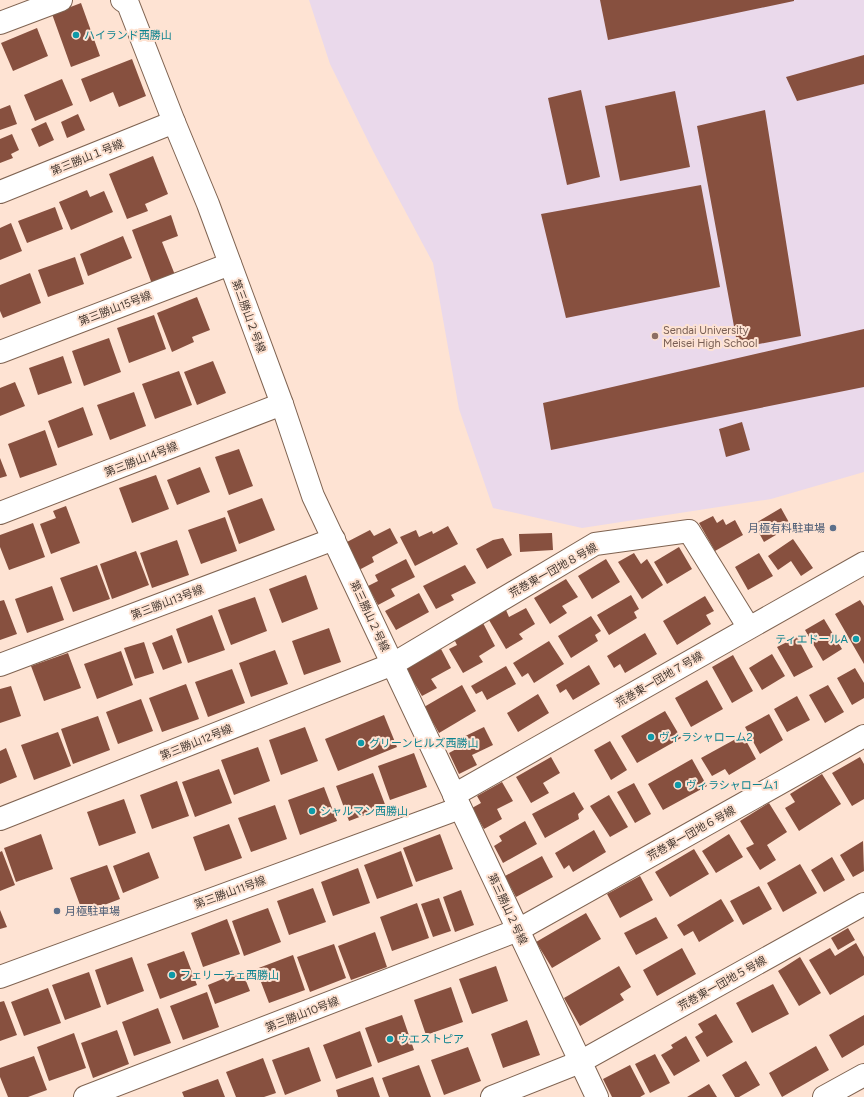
<svg xmlns="http://www.w3.org/2000/svg" width="864" height="1097" font-family="Figtree,'Noto Sans JP',sans-serif">
	<style>
		.education { fill: #ead9eb }
		.building { fill: #87503f }
		.lines { fill: none; stroke-linecap: round; stroke-linejoin: round }
		.minor-casing { stroke: #7f6351; stroke-width: 24 }
		.tertiary-casing { stroke: #7f6351; stroke-width: 24 }
		.minor { stroke: #fff; stroke-width: 22 }
		.tertiary { stroke: #fff; stroke-width: 22 }
		.culture-dot { fill: #0f9aa8; stroke: #fee3d3; stroke-width: 1.5 }
		.education-dot { fill: #8d6e63; stroke: #fee3d3; stroke-width: 1.5 }
		.service-dot { fill: #5c6f8a; stroke: #fee3d3; stroke-width: 1.5 }
		.labels { text-anchor: middle; stroke-width: 4; stroke-linejoin: round; paint-order: stroke }
		.culture-label { font-size: 11px; fill: #0d838f; stroke: #fee3d3; text-anchor: start }
		.street-label { font-size: 11px; fill: #463931; stroke: #fee3d3 }
		.education-label { font-size: 11px; fill: #785e54; stroke: #fee3d3; text-anchor: start }
		.service-label { font-size: 11px; fill: #4e5e75; stroke: #fee3d3; text-anchor: end }
	</style>
	<rect width="100%" height="100%" fill="#fee3d3"/>
	<path class="education" d="M309,0h555v472l-93,27 -189,29 -89,-20 -34,-99 -26,-146 -60,-112 -43,-87z"/>
	<path class="building" d="M600,0h194v1l-186,39z
		M81,3l19,53 -29,11 -19,-53z
		M37,28l11,28 -35,15 -12,-28z
		M864,55v29l-67,17 -11,-24z
		M132,59l14,37 -27,11 -6,-15 -23,10 -9,-23z
		M62,79l11,26 -38,16 -11,-26z
		M581,90l19,87 -33,8 -19,-87z
		M675,91l15,76 -70,14 -15,-75z
		M10,105l7,19 -17,6v-21z
		M765,110l36,226 -63,12 -41,-222z
		M78,114l7,16 -18,8 -6,-16z
		M46,122l8,18 -15,7 -8,-18z
		M12,134l7,16 -8,4 2,4 -13,5v-24z
		M153,156l15,38 -23,10 3,7 -21,8 -18,-45z
		M701,185l19,102 -154,31 -25,-104z
		M87,190l3,7 14,-6 9,21 -42,18 -12,-28z
		M55,207l8,22 -36,14 -9,-22z
		M171,215l7,21 -16,6 13,33 -23,9 -20,-54z
		M11,223l11,28 -22,9v-32z
		M123,236l9,22 -44,18 -8,-22z
		M75,257l9,27 -36,13 -10,-27z
		M30,273l11,30 -38,15 -3,-7v-26z
		M197,297l13,33 -18,7 2,5 -22,10 -15,-39z
		M154,315l12,34 -37,14 -12,-35z
		M864,329v58l-313,63 -8,-47z
		M109,338l12,34 -37,14 -12,-35z
		M63,356l9,27 -34,12 -9,-27z
		M213,361l13,32 -29,12 -13,-33z
		M179,371l13,34 -37,14 -13,-35z
		M15,382l10,24 -25,10v-28z
		M134,392l12,34 -36,14 -13,-35z
		M83,407l10,28 -35,13 -10,-27z
		M742,422l8,28 -24,7 -7,-28z
		M45,430l12,35 -37,13 -12,-34z
		M239,449l14,37 -24,9 -14,-38z
		M0,458l7,18 -7,2z
		M200,467l10,25 -33,13 -10,-25z
		M156,475l13,34 -37,14 -13,-35z
		M262,498l13,32 -36,14 -12,-33z
		M66,506l14,37 -29,11 -11,-30 16,-6 -3,-7z
		M781,508l10,18 -27,16 -10,-18z
		M713,516l4,7 6,-4 3,6 9,-5 8,15 -28,16 -16,-28z
		M225,517l12,34 -36,13 -13,-34z
		M33,523l12,34 -36,13 -9,-23v-12z
		M448,526l10,18 -43,22 -15,-29 16,-7 3,7 13,-6 1,3z
		M390,528l8,15 -26,14 2,5 -15,8 -14,-27 25,-13 4,6z
		M552,533l1,17 -33,2 -1,-18z
		M503,538l9,17 -25,14 -11,-20 17,-9z
		M793,539l20,29 -12,8 -10,-15 -13,9 -10,-14z
		M177,540l12,35 -37,13 -12,-35z
		M679,547l13,22 -25,15 -13,-22z
		M136,551l13,34 -37,14 -12,-35z
		M634,553l7,11 6,-5 16,26 -21,14 -24,-37z
		M759,553l14,23 -25,14 -13,-23z
		M406,559l9,18 -24,12 4,7 -17,9 -10,-19 10,-5 -3,-6z
		M606,559l14,23 -28,17 -14,-23z
		M97,565l13,34 -37,13 -13,-34z
		M465,565l11,18 -25,12 3,5 -18,9 -13,-23z
		M306,575l12,34 -36,14 -13,-34z
		M566,579l12,18 -16,9 5,7 -17,11 -16,-26z
		M52,586l12,34 -37,13 -12,-34z
		M419,593l10,19 -33,18 -11,-19z
		M631,595l8,14 -5,3 3,6 -28,17 -12,-20z
		M705,596l9,15 -8,4 5,9 -34,21 -14,-24z
		M255,597l12,34 -36,14 -13,-35z
		M4,600l13,34 -17,6v-39z
		M860,600l4,6v58l-29,-50z
		M526,608l9,16 -16,10 4,5 -17,10 -17,-29 17,-10 3,7z
		M212,615l13,35 -37,13 -12,-34z
		M591,616l10,15 -6,4 3,6 -27,17 -13,-22z
		M824,619l18,30 -19,12 -18,-31z
		M483,623l12,23 -16,10 4,6 -20,11 -14,-24 8,-4 -3,-6z
		M329,628l12,34 -37,13 -12,-34z
		M645,633l12,21 -32,19 -5,-9 -6,4 -7,-12z
		M172,635l10,28 -19,7 -11,-27z
		M797,637l16,30 -19,10 -17,-30z
		M549,641l15,23 -30,19 -6,-10 -6,4 -9,-14z
		M144,642l10,31 -19,6 -11,-31z
		M441,649l10,19 -20,11 6,9 -15,8 -16,-27z
		M275,650l13,34 -37,13 -12,-34z
		M121,651l12,34 -36,14 -13,-35z
		M68,653l13,35 -37,13 -13,-35z
		M772,654l13,22 -23,14 -13,-22z
		M733,655l20,36 -21,12 -20,-36z
		M589,665l11,19 -27,16 -7,-11 -6,4 -4,-8z
		M506,666l10,18 -29,16 -5,-9 -6,3 -5,-8z
		M855,668l9,15v15l-12,7 -15,-27z
		M232,669l13,34 -37,14 -13,-35z
		M707,680l16,29 -32,18 -16,-29z
		M186,684l13,35 -37,13 -13,-34z
		M462,685l14,26 -37,22 -15,-26z
		M828,685l16,27 -19,11 -16,-28z
		M11,686l10,30 -21,7v-34z
		M538,694l11,19 -31,19 -11,-19z
		M797,696l13,24 -23,12 -13,-23z
		M141,699l12,32 -35,13 -12,-32z
		M665,711l16,27 -44,25 -16,-27z
		M769,714l14,26 -23,14 -15,-27z
		M384,715l13,32 -59,24 -13,-32z
		M98,716l12,34 -37,14 -12,-35z
		M305,727l13,34 -37,14 -12,-35z
		M484,727l9,18 -21,10 5,10 -18,9 -10,-21 9,-5 -3,-7z
		M58,732l13,34 -37,14 -13,-35z
		M743,735l13,24 -27,16 -4,-6 -13,7 -11,-18z
		M610,741l17,29 -16,10 -17,-30z
		M258,747l12,34 -36,14 -13,-35z
		M6,748l11,29 -17,7v-33z
		M414,753l13,34 -37,13 -12,-34z
		M551,757l9,16 -17,10 6,10 -18,10 -15,-26z
		M860,757l4,7v35l-12,7 -20,-33z
		M692,759l15,27 -44,24 -15,-26z
		M219,769l13,34 -37,14 -13,-35z
		M373,773l13,34 -37,14 -13,-35z
		M822,774l19,30 -42,27 -14,-23 10,-6 -5,-8z
		M177,781l12,35 -37,13 -12,-34z
		M502,782l11,19 -16,8 5,10 -18,10 -12,-21 9,-5 -4,-7z
		M634,783l17,31 -16,9 -18,-31z
		M324,787l13,34 -37,14 -12,-35z
		M574,792l10,17 -6,5 1,5 -34,19 -13,-24z
		M609,795l19,32 -18,10 -20,-31z
		M124,799l12,34 -37,13 -12,-34z
		M769,803l18,29 -20,13 9,15 -16,10 -14,-22 8,-4 -14,-23z
		M275,805l12,34 -36,13 -13,-34z
		M525,821l12,23 -34,19 -9,-17 8,-5 -3,-5z
		M229,824l13,34 -37,13 -12,-34z
		M594,830l12,22 -33,20 -4,-7 -5,4 -9,-16z
		M41,834l12,35 -37,13 -12,-34z
		M440,834l13,35 -37,13 -13,-34z
		M729,834l14,23 -27,16 -14,-22z
		M863,841l1,30 -11,6 -13,-22z
		M694,849l15,25 -39,23 -15,-25z
		M2,851l13,34 -15,6v-39z
		M401,851l12,35 -36,13 -13,-34z
		M149,852l10,26 -36,15 -10,-27z
		M542,856l11,21 -37,20 -11,-21z
		M832,857l13,23 -21,12 -13,-22z
		M800,864l17,29 -34,19 -16,-29z
		M107,865l13,34 -37,14 -13,-35z
		M358,868l12,35 -37,13 -12,-34z
		M640,876l13,24 -33,18 -13,-24z
		M759,886l13,23 -29,16 -13,-24z
		M313,888l13,34 -37,13 -12,-34z
		M461,890l13,35 -19,7 -12,-35z
		M439,898l12,33 -18,6 -12,-33z
		M721,899l13,22 -35,21 -6,-11 -9,5 -7,-11z
		M417,903l12,35 -37,13 -12,-34z
		M268,908l13,34 -37,14 -12,-35z
		M0,910l7,17 -7,2z
		M586,913l15,26 -49,29 -16,-26z
		M656,917l12,21 -32,17 -12,-22z
		M227,919l13,35 -37,13 -12,-34z
		M848,928l7,12 -17,10 -7,-12z
		M375,932l12,35 -36,13 -13,-34z
		M856,943l8,14v18l-34,20 -21,-35 21,-12 5,8z
		M334,944l12,34 -36,14 -13,-35z
		M682,948l14,26 -39,22 -14,-26z
		M184,951l13,34 -37,14 -13,-35z
		M293,955l12,35 -36,13 -13,-34z
		M132,957l12,34 -37,14 -12,-35z
		M800,957l21,36 -22,13 -21,-35z
		M496,966l12,35 -36,13 -13,-35z
		M619,966l12,21 -11,7 4,6 -44,26 -16,-28z
		M242,971l8,20 -35,13 -7,-19z
		M89,972l12,35 -36,13 -13,-35z
		M773,984l16,30 -37,19 -16,-30z
		M451,987l12,35 -37,13 -12,-35z
		M48,988l13,35 -37,13 -13,-34z
		M207,992l12,35 -36,13 -13,-34z
		M4,1001l13,34 -17,6v-39z
		M158,1008l13,35 -37,13 -12,-34z
		M716,1014l17,28 -26,15 -12,-20 8,-5 -5,-8z
		M402,1015l12,35 -36,13 -13,-35z
		M864,1015v30l-22,13 -13,-23z
		M527,1020l13,35 -37,13 -12,-34z
		M117,1030l12,34 -36,14 -12,-35z
		M360,1031l12,35 -36,13 -13,-34z
		M74,1033l12,35 -37,13 -12,-34z
		M686,1036l14,25 -26,15 -13,-21 12,-7 -2,-3z
		M816,1046l13,24 -47,27 -13,-24z
		M309,1047l12,34 -36,14 -13,-35z
		M468,1047l13,34 -37,14 -13,-35z
		M655,1054l15,29 -20,10 -15,-29z
		M34,1056l13,34 -19,7h-20l-8,-20v-9z
		M263,1058l13,35 -12,4h-28l-10,-25z
		M746,1061l14,24 -21,12h-4l-13,-22z
		M419,1065l12,32h-42l-7,-19z
		M630,1065l15,29 -5,3h-28l-9,-18z
		M373,1077l7,20h-42l-2,-7z
		M218,1079l7,18h-41l-2,-5z
		M709,1084l8,13h-30z"/>
	<g class="lines">
		<g class="minor-casing">
			<path id="minor" d="M122,0l6,4 46,118
				M0,23l61,-23
				M0,352l230,-88
				M0,513l282,-109
				M0,665l334,-126
				M454,795l410,-232
				M0,819l393,-155 202,-120 94,-13 60,97
				M0,977l460,-169
				M85,1097l433,-167 346,-194
				M492,1097l88,-35 284,-158
				M824,1097l40,-22"/>
		</g>
		<g class="tertiary-casing">
			<path id="tertiary" d="M0,192l174,-70 34,82 74,200 31,92 284,601"/>
		</g>
		<use href="#minor" class="minor"/>
		<use href="#tertiary" class="tertiary"/>
	</g>
	<g class="culture-dot">
		<circle cx="76" cy="35" r="4"/>
		<circle cx="856" cy="639" r="4"/>
		<circle cx="651" cy="737" r="4"/>
		<circle cx="361" cy="743" r="4"/>
		<circle cx="678" cy="785" r="4"/>
		<circle cx="312" cy="811" r="4"/>
		<circle cx="172" cy="975" r="4"/>
		<circle cx="390" cy="1039" r="4"/>
	</g>
	<circle class="education-dot" cx="655" cy="336" r="4"/>
	<g class="service-dot">
		<circle cx="833" cy="528" r="4"/>
		<circle cx="57" cy="911" r="4"/>
	</g>
	<g class="labels">
		<g class="culture-label">
			<text x="84" y="39">ハイランド西勝山</text>
			<text x="848" y="643" text-anchor="end">ティエドールA</text>
			<text x="659" y="741">ヴィラシャローム2</text>
			<text x="369" y="747">グリーンヒルズ西勝山</text>
			<text x="686" y="789">ヴィラシャローム1</text>
			<text x="320" y="815">シャルマン西勝山</text>
			<text x="180" y="979">フェリーチェ西勝山</text>
			<text x="398" y="1043">ウエストピア</text>
		</g>
		<g class="street-label">
			<text transform="translate(87 157) rotate(-22)" y="4">第三勝山１号線</text>
			<text transform="translate(115 308) rotate(-21)" y="4">第三勝山15号線</text>
			<text transform="translate(249 316) rotate(70)" y="4">第三勝山２号線</text>
			<text transform="translate(141 459) rotate(-21)" y="4">第三勝山14号線</text>
			<text transform="translate(553 570) rotate(-29)" y="4">荒巻東一団地８号線</text>
			<text transform="translate(167 602) rotate(-21)" y="4">第三勝山13号線</text>
			<text transform="translate(370 616) rotate(65)" y="4">第三勝山２号線</text>
			<text transform="translate(659 679) rotate(-30)" y="4">荒巻東一団地７号線</text>
			<text transform="translate(196 742) rotate(-22)" y="4">第三勝山12号線</text>
			<text transform="translate(691 833) rotate(-29)" y="4">荒巻東一団地６号線</text>
			<text transform="translate(230 892) rotate(-20)" y="4">第三勝山11号線</text>
			<text transform="translate(508 909) rotate(65)" y="4">第三勝山２号線</text>
			<text transform="translate(722 983) rotate(-29)" y="4">荒巻東一団地５号線</text>
			<text transform="translate(302 1014) rotate(-21)" y="4">第三勝山10号線</text>
		</g>
		<g class="education-label">
			<text x="663" y="334">Sendai University<tspan x="663" dy="13">Meisei High School</tspan></text>
		</g>
		<g class="service-label">
			<text x="825" y="532">月極有料駐車場</text>
			<text x="65" y="915" text-anchor="start">月極駐車場</text>
		</g>
	</g>
</svg>
